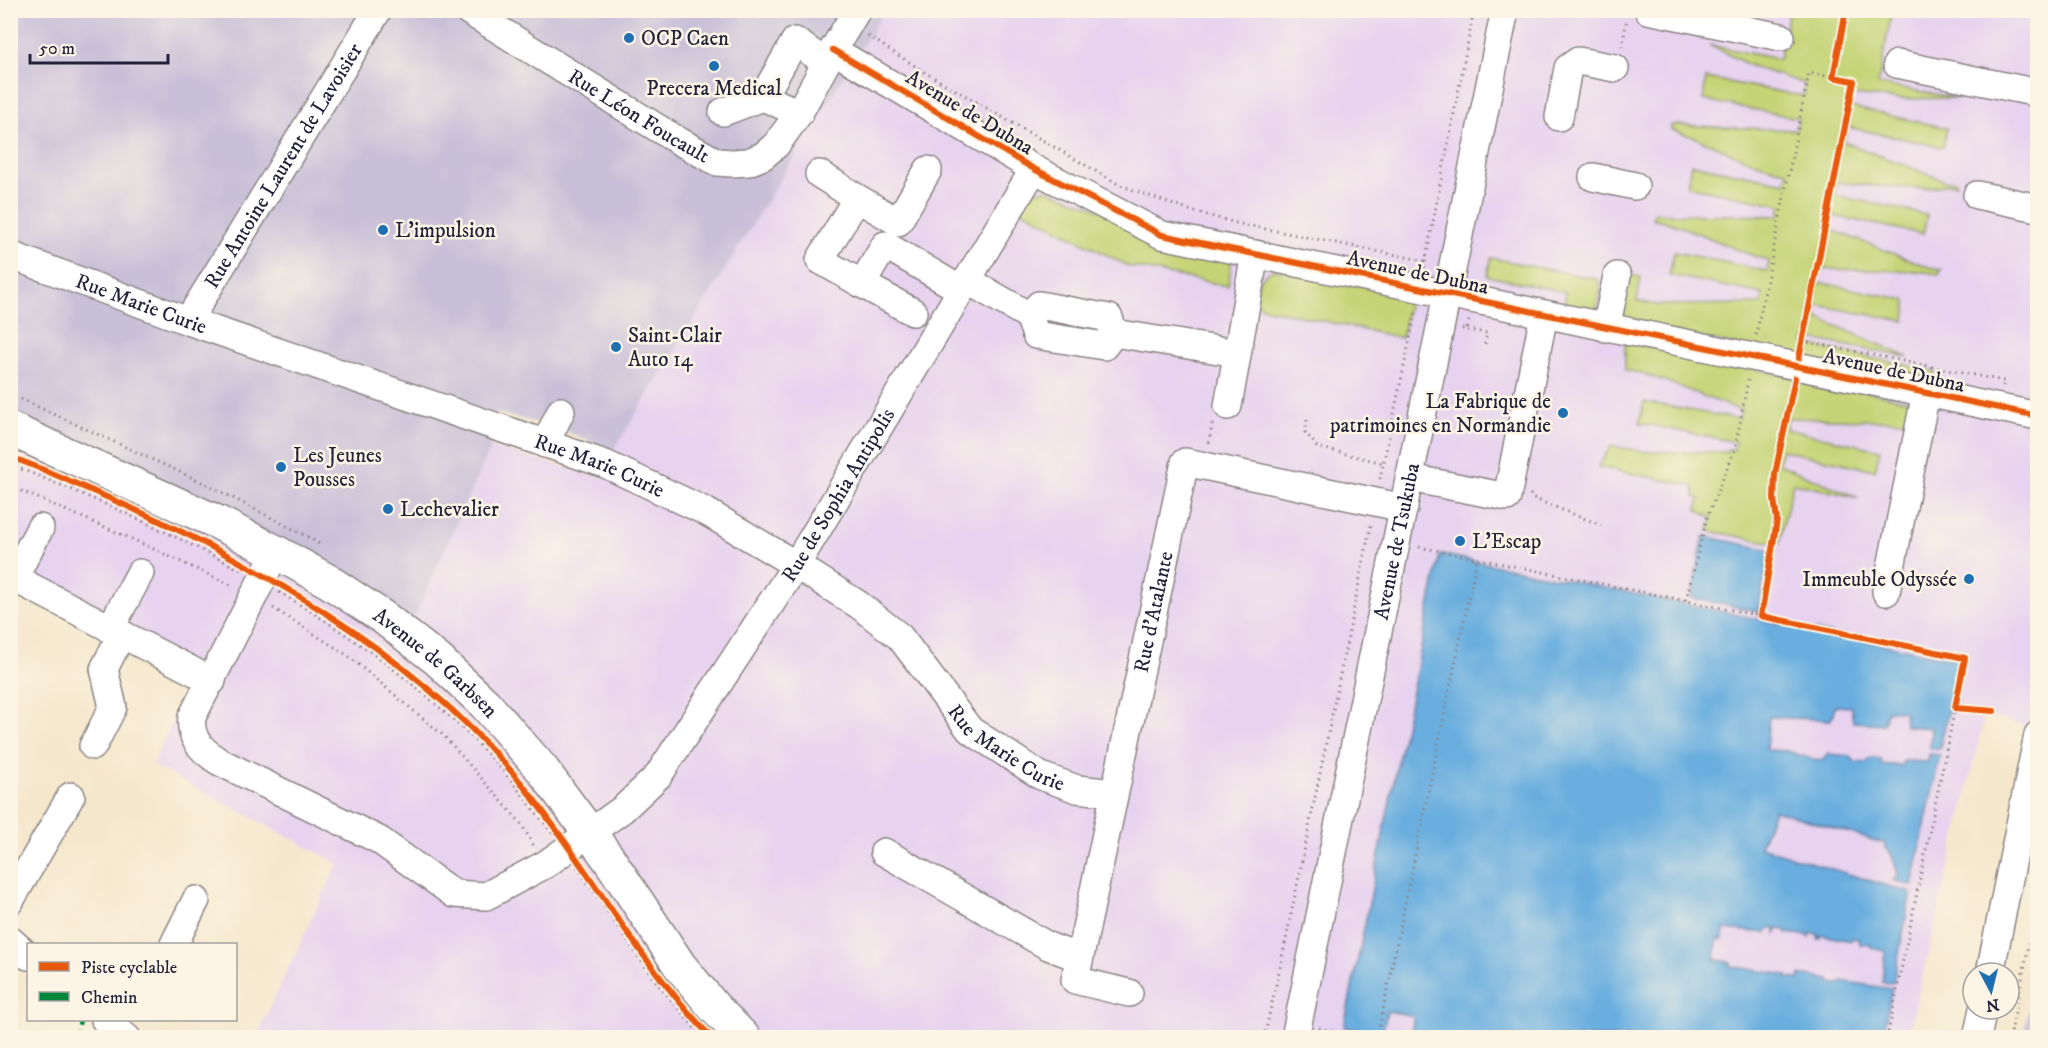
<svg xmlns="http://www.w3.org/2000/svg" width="2048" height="1048" font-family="'IM FELL DW Pica',serif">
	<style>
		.built { fill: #e7d2ef }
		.industrial { fill: #c8bfd8 }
		.green { fill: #c4d476; stroke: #737b58; stroke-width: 1.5 }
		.water { fill: #69aedf; stroke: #46688d; stroke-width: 1.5 }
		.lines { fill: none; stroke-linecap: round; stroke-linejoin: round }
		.minor-casing { stroke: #8c8484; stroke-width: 30 }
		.major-casing { stroke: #8c8484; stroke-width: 36 }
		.path { stroke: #8c8484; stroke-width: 3; stroke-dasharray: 1.5 4.5; stroke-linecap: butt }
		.minor { stroke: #fff; stroke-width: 27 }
		.major { stroke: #fff; stroke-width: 33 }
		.quiet { stroke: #00873e; stroke-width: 4.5; stroke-dasharray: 9 4.5; stroke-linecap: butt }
		.cycleway-casing { stroke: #fcf5e5; stroke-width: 10 }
		.cycleway { stroke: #e8590c; stroke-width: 6 }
		.poi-dot { fill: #1f6fb2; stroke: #fcf5e5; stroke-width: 2 }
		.labels { text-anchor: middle; stroke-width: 5; stroke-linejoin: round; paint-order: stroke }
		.poi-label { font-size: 21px; fill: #22223b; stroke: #fcf5e5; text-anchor: start }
		.street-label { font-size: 21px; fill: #22223b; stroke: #fcf5e5 }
	</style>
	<rect width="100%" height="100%" fill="#fcf5e5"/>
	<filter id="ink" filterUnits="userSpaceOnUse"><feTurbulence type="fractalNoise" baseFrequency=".0167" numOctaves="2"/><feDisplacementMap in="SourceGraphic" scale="12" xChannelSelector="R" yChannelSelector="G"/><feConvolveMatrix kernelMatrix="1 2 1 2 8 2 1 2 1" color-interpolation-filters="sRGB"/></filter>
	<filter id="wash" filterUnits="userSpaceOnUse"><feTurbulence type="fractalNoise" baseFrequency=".008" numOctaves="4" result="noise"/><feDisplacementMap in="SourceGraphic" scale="24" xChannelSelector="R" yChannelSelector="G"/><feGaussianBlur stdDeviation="1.35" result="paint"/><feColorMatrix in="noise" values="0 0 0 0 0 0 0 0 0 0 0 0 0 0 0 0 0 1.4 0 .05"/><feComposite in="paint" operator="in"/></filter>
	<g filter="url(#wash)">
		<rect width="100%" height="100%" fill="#f5e7cc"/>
		<path class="built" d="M884,11h1153v718l-52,-14 -77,322h-1652l82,-174 -186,-98 32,-68 5,3 8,-14 -186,-100 -1,-169 400,209 81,-179 105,29z"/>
		<path class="industrial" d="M11,11h873l-271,440 -55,-23 -62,-15 -5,34 -81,179 -399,-208z
			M2037,963v74h-14z"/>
		<path class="green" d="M1789,11h103l-14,73 80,14 -60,1 -46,-4 -2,12 97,21 -4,19 -96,-20 -3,15 102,39h10v3c-12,-1 -22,4 -33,4 -29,0 -58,-3 -86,-6l-3,13 93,20 -4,19 -94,-19 -3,13 103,39 12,2 -2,5 -22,-3 -98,-2 -2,13 90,18 -2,21 -93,-17 -3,10 99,43 -102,-19 -2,6 131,27 -3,15 -308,-64 -2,-25 5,-23 14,3 -4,24 20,4 104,-1 2,-10 -94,-19 5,-23 93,19 2,-10c-40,-12 -77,-34 -117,-43l3,-6 10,2 114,2 2,-11 -94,-19 4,-22 94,19 3,-12c-41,-6 -77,-31 -117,-41v-5l125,5 2,-12 -95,-18 3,-22 97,18 2,-12 -54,-18 -42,-21 70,14z
			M1046,189l186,71 -4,26 -100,-20 -109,-57 12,-17z
			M1491,258l106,21 4,8 -6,31 -32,-6 3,-20 -79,-16z
			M1274,269l136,26 -8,43 -138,-30 -11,-7 7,-22z
			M1625,342l286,59 1,20 -124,-3 -2,11 94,21 -5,20 -94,-20 -2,14 80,34 -66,-15 -14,61 -70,-13 3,-13 -15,-8 3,-12 -5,-1 -1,-11 -96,-19 13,-21 35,6h80l2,-3 6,1 1,-8 -96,-19 5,-21 95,17 2,-9c-39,-12 -76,-33 -116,-40z"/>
		<path class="water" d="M1704,536l66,14 -12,61 -67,-13z
			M1440,554l519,106 -19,89h-10l1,-21 -26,-2 -1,-15 -17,-1 -3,14 -31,-2 -2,-15 -16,-1 -4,14 -62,-3 -3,33 21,1 26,8 10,1 5,-6 22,2 5,6 11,1 5,-5 10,1v5l21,2 1,-5 25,1 1,-8 11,1 -28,131 -19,-6 2,-2h3c0,-7 -6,-26 -12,-30v-4l-112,-34 -14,37 151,46 -18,90 -11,-1 3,-31 -14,-3v-3l-11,-1 -1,-5 -7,-1 -1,3 -30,-6 -1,4h-2v-5l-7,-1 -1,5 -1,-2 -22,-3 -1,-3 -7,-1 -3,5v-5l-7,-1 -2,5 -43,-4 -1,10h-6l-2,21 16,2 -1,4 57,9 -1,3 13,1 1,-4 30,5v3l11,1 1,-3 50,8 -10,48h-472l4,-21 -27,-5 -5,24 -38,-8z"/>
	</g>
	<g filter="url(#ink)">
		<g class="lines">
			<g class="minor-casing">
				<g id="minor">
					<path id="s1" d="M467,10l210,130 40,22 15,1 16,-1 15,-6 13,-11 23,-32 34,-63 24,-40"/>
					<path d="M1648,10l133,27"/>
					<path d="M833,50l201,119 128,66 876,181"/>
					<path d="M1897,64l141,29"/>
					<path d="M763,97l32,-56 31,22"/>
					<path d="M723,112l40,-15 36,16"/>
					<path d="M1559,117l9,-49 10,-7 37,7"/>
					<path d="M928,170l-30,52 -41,-24 -37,62 42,24 23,-39 76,45"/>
					<path d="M819,174l38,24"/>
					<path d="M1593,177l42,9"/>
					<path d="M1977,195l61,13"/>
					<path id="s2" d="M10,255l178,66 417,143 100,47 91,54 63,40 41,32 70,93 71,46 36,13 37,4"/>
					<path d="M967,280l62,36 10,-11 70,13 5,15 123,20"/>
					<path d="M862,284l51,28"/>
					<path d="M1029,316l7,19 68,11 10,-13"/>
					<path id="s3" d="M188,321l190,-311"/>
					<path d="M1606,328l11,-52"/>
					<path d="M1228,406l27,-152"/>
					<path d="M545,444l16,-33"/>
					<path d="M1410,478l97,19 37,-182"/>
					<path id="s4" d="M276,552l-84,165c-3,22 10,33 26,44l161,79 75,54 32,2 60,-32 77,-55 35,-33 138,-211 238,-396"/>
					<path d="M10,576l202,105"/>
					<path d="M14,578l26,-50"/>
					<path d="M1886,592l40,-199"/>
					<path d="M110,629l30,-56"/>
					<path d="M93,746l20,-39 -9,-38 17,-34"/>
					<path d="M884,852l164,94 31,12"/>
					<path d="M10,901l61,-105"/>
					<path d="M10,940l18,16"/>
					<path d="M174,944l22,-44"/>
					<path d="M1990,973l48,-238"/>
					<path id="s5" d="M1129,993l-54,-13 110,-518 219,46"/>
					<path d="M105,1020l22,18"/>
					<path id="s6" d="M1295,1038l210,-1028"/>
					<path d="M1977,1038l6,-29"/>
				</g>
			</g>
			<g class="major-casing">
				<g id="major">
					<path id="s7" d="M10,429l207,93 59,30 52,29 56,37 54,42 47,44 57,65 67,90 71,107 33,40 31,32"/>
				</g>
			</g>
			<path class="path" d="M868,36l58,37 194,112 65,24 51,14 190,38
				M1622,47l5,-29
				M1424,268l50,-258
				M1462,329h5l2,-9
				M1467,330l20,3 -2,11
				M1756,335l53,-262 24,4
				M1802,341l202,40 -1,5
				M10,394l198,91 102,53 12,8
				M1307,420l-2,12 12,15 66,16
				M1209,443l4,-23
				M10,465c80,30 156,66 231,105
				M1380,479l36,-169
				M10,486l122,53 101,47
				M1530,494l2,4 69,27
				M1419,547l342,69
				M279,592c74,44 147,97 207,160 24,25 45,54 67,82
				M1686,600l21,-83 28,-68 13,-69
				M273,608l74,47 97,81 76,86 14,24
				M577,867l76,111 50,60
				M1319,1028l45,10
				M769,1031l8,7
				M1264,1038l19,-84 88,-430
				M1377,1038l100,-480
				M1887,1038l68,-330
				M2010,1038l28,-138"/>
			<use href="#minor" class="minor"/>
			<use href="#major" class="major"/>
			<path class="quiet" d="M76,1038l4,-18"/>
			<g class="cycleway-casing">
				<path id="cycleway" d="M833,50l201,119 128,66 876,181
					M1799,358l55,-277 -21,-4 13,-67
					M1795,378l-20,96 -1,25 3,21 -16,96 204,42 -10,50 39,3
					M10,457c27,9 52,21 78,32 156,66 326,162 433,294 67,83 117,179 191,255"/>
			</g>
			<use href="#cycleway" class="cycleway"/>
		</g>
	</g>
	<g class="poi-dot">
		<circle cx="629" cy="38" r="6"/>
		<circle cx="714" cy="66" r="6"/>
		<circle cx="383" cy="230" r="6"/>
		<circle cx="616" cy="347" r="6"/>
		<circle cx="1563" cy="413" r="6"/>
		<circle cx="281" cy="467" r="6"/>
		<circle cx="388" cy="509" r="6"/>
		<circle cx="1460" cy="541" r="6"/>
		<circle cx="1969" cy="579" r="6"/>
	</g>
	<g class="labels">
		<g class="poi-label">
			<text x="641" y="45">OCP Caen</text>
			<text x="714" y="95" text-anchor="middle">Precera Medical</text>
			<text x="395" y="237">L'impulsion</text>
			<text x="628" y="342">Saint-Clair<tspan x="628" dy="24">Auto 14</tspan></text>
			<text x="1551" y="408" text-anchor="end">La Fabrique de<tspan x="1551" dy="24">patrimoines en Normandie</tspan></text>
			<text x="293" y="462">Les Jeunes<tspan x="293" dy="24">Pousses</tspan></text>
			<text x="400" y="516">Lechevalier</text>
			<text x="1472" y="548">L'Escap</text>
			<text x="1957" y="586" text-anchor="end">Immeuble Odyssée</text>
		</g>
		<g class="street-label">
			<text transform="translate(970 112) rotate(31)" y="7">Avenue de Dubna</text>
			<text dy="7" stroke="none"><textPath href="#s1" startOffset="202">Rue Léon Foucault</textPath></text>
			<text dy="7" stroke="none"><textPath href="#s3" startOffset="182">Rue Antoine Laurent de Lavoisier</textPath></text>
			<text transform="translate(1418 272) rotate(12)" y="7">Avenue de Dubna</text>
			<text dy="7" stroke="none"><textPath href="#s2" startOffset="140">Rue Marie Curie</textPath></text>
			<text transform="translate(1894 370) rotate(12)" y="7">Avenue de Dubna</text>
			<text dy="7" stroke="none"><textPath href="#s2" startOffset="626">Rue Marie Curie</textPath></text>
			<text dy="7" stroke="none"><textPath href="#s4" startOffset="1088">Rue de Sophia Antipolis</textPath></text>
			<text dy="7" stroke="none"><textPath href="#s6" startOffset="507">Avenue de Tsukuba</textPath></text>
			<text dy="7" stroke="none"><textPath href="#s5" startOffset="432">Rue d'Atalante</textPath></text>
			<text dy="7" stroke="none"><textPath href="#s7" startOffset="488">Avenue de Garbsen</textPath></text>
			<text dy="7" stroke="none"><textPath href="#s2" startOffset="1130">Rue Marie Curie</textPath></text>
		</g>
	</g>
	<rect width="2048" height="1048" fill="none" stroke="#fcf5e5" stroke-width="36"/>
	<rect x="27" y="943" width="210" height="78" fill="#fcf5e5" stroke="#a5a1a1" stroke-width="1.5"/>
	<rect x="39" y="962" width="30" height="9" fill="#e8590c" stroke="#a5a1a1" stroke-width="1.5"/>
	<text x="81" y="973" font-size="18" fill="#22223b">Piste cyclable</text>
	<rect x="39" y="992" width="30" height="9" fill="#00873e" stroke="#a5a1a1" stroke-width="1.5"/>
	<text x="81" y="1003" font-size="18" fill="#22223b">Chemin</text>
	<g transform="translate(1991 991) rotate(173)"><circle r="28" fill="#fcf5e5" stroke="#a5a1a1" stroke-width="1.5"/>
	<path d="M0-4.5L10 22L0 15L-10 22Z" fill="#1f6fb2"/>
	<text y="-9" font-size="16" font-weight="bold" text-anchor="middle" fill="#22223b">N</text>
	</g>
	<path d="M30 54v9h138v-9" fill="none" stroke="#22223b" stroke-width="3"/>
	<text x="39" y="54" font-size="18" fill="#22223b" stroke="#fcf5e5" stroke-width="4.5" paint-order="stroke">50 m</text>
</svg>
